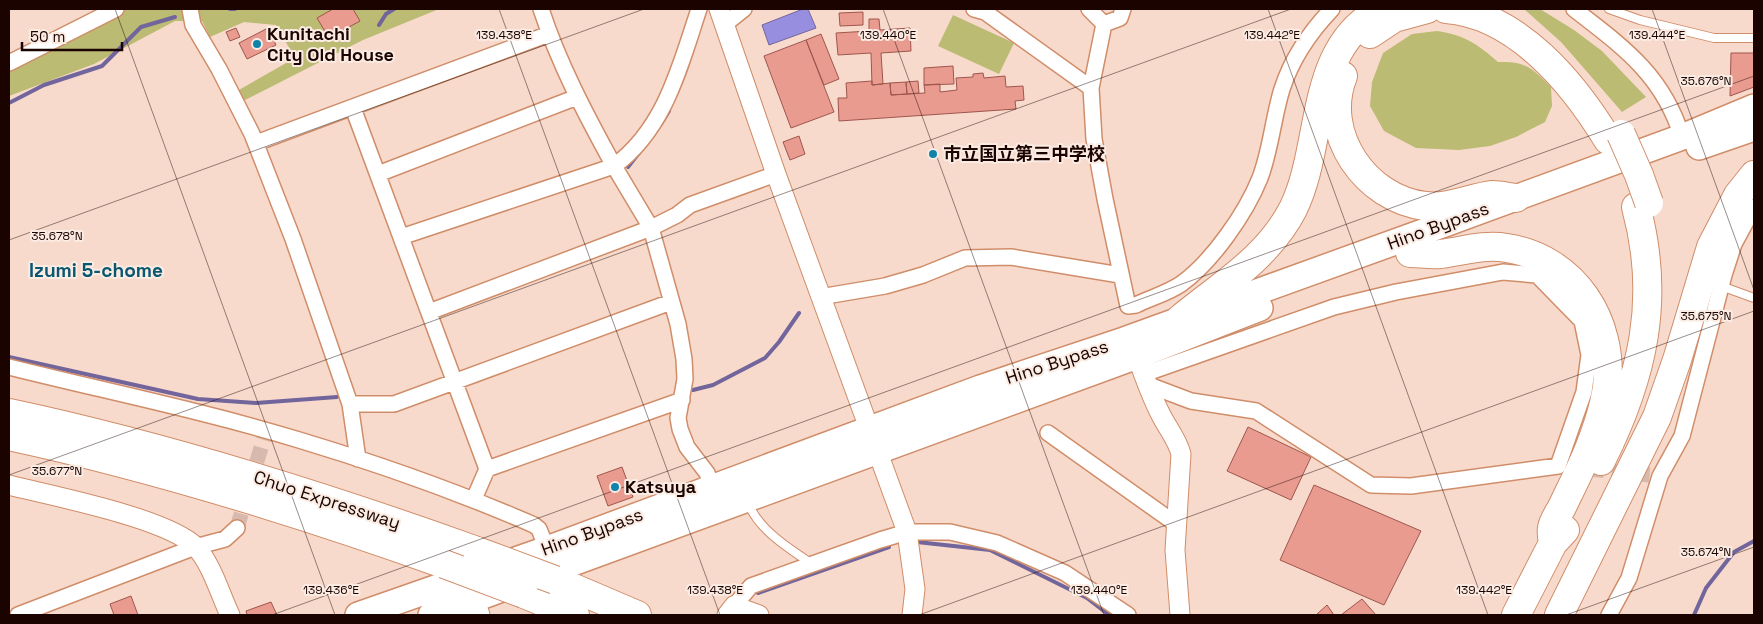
<svg xmlns="http://www.w3.org/2000/svg" width="1763" height="624" font-family="'Space Grotesk','Noto Sans JP',sans-serif">
	<style>
		.green { fill: #bbbb73 }
		.water { fill: #988edf; stroke: #72659c }
		.lines { fill: none; stroke-linecap: round; stroke-linejoin: round }
		.stream { stroke: #72659c; stroke-width: 4 }
		.building { fill: #ea9b90; stroke: #9e564d }
		.minor-tunnel { stroke: #d7baad; stroke-width: 15; stroke-dasharray: 15 8; stroke-linecap: butt }
		.service-casing { stroke: #d08d69; stroke-width: 10 }
		.minor-casing { stroke: #d08d69; stroke-width: 18 }
		.tertiary-casing { stroke: #d08d69; stroke-width: 21 }
		.trunk-casing { stroke: #d08d69; stroke-width: 28 }
		.motorway-casing { stroke: #d08d69; stroke-width: 30 }
		.service { stroke: #fff; stroke-width: 8 }
		.minor { stroke: #fff; stroke-width: 15 }
		.tertiary { stroke: #fff; stroke-width: 19 }
		.trunk { stroke: #fff; stroke-width: 25 }
		.motorway { stroke: #fff; stroke-width: 28 }
		.motorway-bridge-casing { stroke: #d08d69; stroke-width: 30; stroke-linecap: butt }
		.motorway-bridge { stroke: #fff; stroke-width: 28 }
		.ticks { fill: none; stroke: #1b0400; stroke-width: 1; stroke-opacity: 0.45 }
		.poi-dot { fill: #0f83a9; stroke: #faebe3; stroke-width: 2 }
		.labels { text-anchor: middle; stroke-width: 4; stroke-linejoin: round; paint-order: stroke }
		.poi-label { font-size: 18px; font-weight: bold; fill: #1b0400; stroke: #faebe3; text-anchor: start }
		.street-label { font-size: 18px; fill: #1b0400; stroke: #faebe3 }
		.neighbourhood-label { font-size: 19px; font-weight: bold; fill: #095771; stroke: #faebe3 }
		.ticks-label { font-size: 12px; text-anchor: middle; fill: #1b0400; stroke: #faebe3; stroke-width: 4; stroke-linejoin: round; paint-order: stroke }
	</style>
	<rect width="100%" height="100%" fill="#f8dacc"/>
	<path class="green" d="M116,9h323l-76,31 -120,61 -6,-10 58,-33 -19,-33 -32,-3 -34,15 -8,-16h-27l-81,43 -85,32v-33z
		M1524,9h16l34,21 28,21 44,46 -24,15 -61,-70z
		M953,15l61,28 -15,31 -61,-28z
		M1437,31c27,4 41,13 61,31 28,-1 34,6 53,25l1,19 -7,16 -29,15 -26,9 -31,4 -43,-2 -32,-17 -14,-25 2,-24 11,-29 29,-19z"/>
	<path class="water" d="M803,9h5l8,19 -47,17 -7,-20z"/>
	<g class="lines">
		<path class="stream" d="M230,9h5
			M379,25l7,-11 8,-5
			M9,103l35,-18 58,-19 39,-39 34,-10
			M661,124l8,-13
			M628,167l11,-14
			M9,357l189,42 58,4 81,-6
			M693,390l20,-5 52,-27 14,-16 20,-29
			M917,542l73,8 97,48 22,17
			M758,593l131,-46
			M1694,615l12,-27 28,-36 20,-11"/>
	</g>
	<path class="building" d="M333,9h20l7,12 -31,17 -12,-20z
		M863,12v13l-23,1 -1,-13z
		M869,19h10l1,11 30,-2 1,23 -30,2 2,31 -11,1 -1,-32 -33,2 -2,-22 33,-2z
		M236,28l4,9 -10,4 -4,-9z
		M268,28l8,17 -29,14 -8,-16z
		M821,34l18,45 -15,6 -18,-45z
		M806,40l28,72 -43,16 -27,-72z
		M1731,53h23v34l-24,9z
		M953,66l1,18 -30,1v-17z
		M983,73l1,5 21,-2 1,11 17,-1 1,14 -9,1 1,8 -177,12 -1,-23h9l-1,-15 26,-2v4l18,-2 1,12 34,-2 -1,-8 16,-1v8l17,-2 -1,-12 17,-1v-3z
		M918,81l1,12 -12,1 -1,-12z
		M906,82l1,12 -16,1 -1,-12z
		M799,136l6,18 -15,6 -7,-18z
		M1248,427l63,30 -20,43 -64,-29z
		M622,467l11,30 -25,9 -11,-30z
		M1314,485l107,46 -37,74 -104,-45z
		M131,596l7,19h-24l-4,-11z
		M1362,599l14,16h-35z
		M271,602l6,13h-30l-1,-4z
		M1327,605l7,10h-18z"/>
	<g class="lines">
		<path class="minor-tunnel" d="M1589,469l71,7
			M237,528l29,-97"/>
		<g class="service-casing">
			<path id="service" d="M1609,9l31,11 74,18h40
				M1721,286l33,12
				M748,503c11,27 40,45 64,61"/>
		</g>
		<g class="minor-casing">
			<path id="minor" d="M190,9l3,16 26,44 33,65 41,105 57,165 8,55
				M699,9c-19,57 -34,120 -85,157l37,62 27,96 6,35 1,20 -7,39 2,11 7,18 20,26 5,13
				M974,9l11,3 106,76 3,51 11,60 23,107 8,-1c14,-7 32,-12 45,-21 31,-22 65,-71 79,-106 11,-29 13,-60 22,-89 10,-31 28,-57 50,-80
				M1089,9l15,15 -13,64
				M1574,9c49,38 89,66 108,128
				M1104,24l16,-6 3,-9
				M724,25l20,-16
				M9,63l107,-54
				M353,108l134,361
				M256,143l293,-109
				M378,174l199,-77
				M401,237l213,-71c-28,-51 -55,-102 -73,-157
				M820,297l65,-11 38,-11 42,-17 46,-1 109,18
				M429,312l222,-84 26,-13 13,-10 86,-31
				M9,367c96,24 195,44 290,73 80,24 159,52 235,85l5,4 8,20
				M1144,374l190,-67 62,-15 107,-20 34,3 45,46 7,34 -5,37 -26,74 -147,20 -40,-1 -115,-74 -65,-10 -45,-17
				M350,404h44l277,-102
				M1048,433l128,91
				M474,499l13,-30 195,-69
				M734,606l17,-20 129,-46 27,-8h43l47,11 68,30 63,42
				M18,615l177,-68 30,-8 12,-11
				M1609,615l20,-37 31,-102 22,-40 42,-161 10,-31 20,-37"/>
		</g>
		<g class="tertiary-casing">
			<path id="tertiary" d="M719,9l57,165 131,358 8,57 -3,26
				M1137,356c7,20 14,40 24,59 7,14 16,24 20,39l-6,96 5,65
				M9,485c43,11 158,33 187,62 16,18 24,47 34,68
				M475,599l5,16
				M727,615l7,-9 25,9"/>
		</g>
		<g class="trunk-casing">
			<path id="trunk" d="M1699,147l55,-19
				M358,615l189,-66 433,-161 144,-48 307,-111 251,-92 72,-30
				M431,615l706,-259 123,-48"/>
		</g>
		<g class="motorway-casing">
			<path id="motorway" d="M1446,9c71,5 128,75 162,131
				M1370,34l24,-16 33,-9
				M1343,76c-23,58 23,123 82,130 24,3 44,-8 68,-11 7,0 15,2 23,3
				M1410,253c9,0 20,2 30,1 23,-3 44,-10 67,-6 68,11 107,73 100,139 -3,22 -10,42 -18,62 -8,20 -18,39 -27,58 -3,6 -9,14 -10,21 -1,4 0,10 1,15
				M1180,319c41,-34 87,-60 113,-110 32,-64 14,-163 90,-200
				M9,413c160,34 315,83 468,138
				M9,436c148,32 292,77 435,128
				M1601,461c42,-84 60,-162 35,-254
				M555,580l82,35
				M524,594l51,21
				M1516,615l37,-72 12,-13
				M1559,615l98,-198 20,-57 34,-113 27,-52 16,-20"/>
		</g>
		<use href="#service" class="service"/>
		<use href="#minor" class="minor"/>
		<use href="#tertiary" class="tertiary"/>
		<use href="#trunk" class="trunk"/>
		<use href="#motorway" class="motorway"/>
		<g class="motorway-bridge-casing">
			<path id="motorway-bridge" d="M1621,134l18,41 10,28
				M477,551l78,29
				M444,564l80,30"/>
		</g>
		<use href="#motorway-bridge" class="motorway-bridge"/>
	</g>
	<path class="ticks" d="M115,9l220,606M499,9l221,606M883,9l221,606M1268,9l220,606M1652,9l102,281M9,240l635,-231M9,475l1282,-466M272,615l1482,-539M919,615l835,-304M1566,615l188,-68"/>
	<g class="poi-dot">
		<circle cx="257" cy="44" r="5"/>
		<circle cx="933" cy="154" r="5"/>
		<circle cx="615" cy="487" r="5"/>
	</g>
	<g class="labels">
		<g class="poi-label">
			<text x="267" y="40">Kunitachi<tspan x="267" dy="21">City Old House</tspan></text>
			<text x="943" y="160">市立国立第三中学校</text>
			<text x="625" y="493">Katsuya</text>
		</g>
		<g class="street-label">
			<text transform="translate(1438 226) rotate(-20)" y="6">Hino Bypass</text>
			<text transform="translate(1057 362) rotate(-18)" y="6">Hino Bypass</text>
			<text transform="translate(327 500) rotate(18)" y="6">Chuo Expressway</text>
			<text transform="translate(592 532) rotate(-20)" y="6">Hino Bypass</text>
		</g>
		<g class="neighbourhood-label">
			<text x="96" y="277">Izumi 5-chome</text>
		</g>
	</g>
	<g class="ticks-label">
		<text x="1272" y="39">139.442°E</text>
		<text x="504" y="39">139.438°E</text>
		<text x="888" y="39">139.440°E</text>
		<text x="1657" y="39">139.444°E</text>
		<text x="1706" y="85">35.676°N</text>
		<text x="57" y="240">35.678°N</text>
		<text x="1706" y="320">35.675°N</text>
		<text x="57" y="475">35.677°N</text>
		<text x="1706" y="556">35.674°N</text>
		<text x="331" y="594">139.436°E</text>
		<text x="715" y="594">139.438°E</text>
		<text x="1099" y="594">139.440°E</text>
		<text x="1484" y="594">139.442°E</text>
	</g>
	<rect width="1763" height="624" fill="none" stroke="#1b0400" stroke-width="20"/>
	<path d="M22 42v8h100v-8" fill="none" stroke="#1b0400" stroke-width="2.5"/>
	<text x="30" y="42" font-size="15" fill="#1b0400" stroke="#faebe3" stroke-width="4" paint-order="stroke">50 m</text>
</svg>
